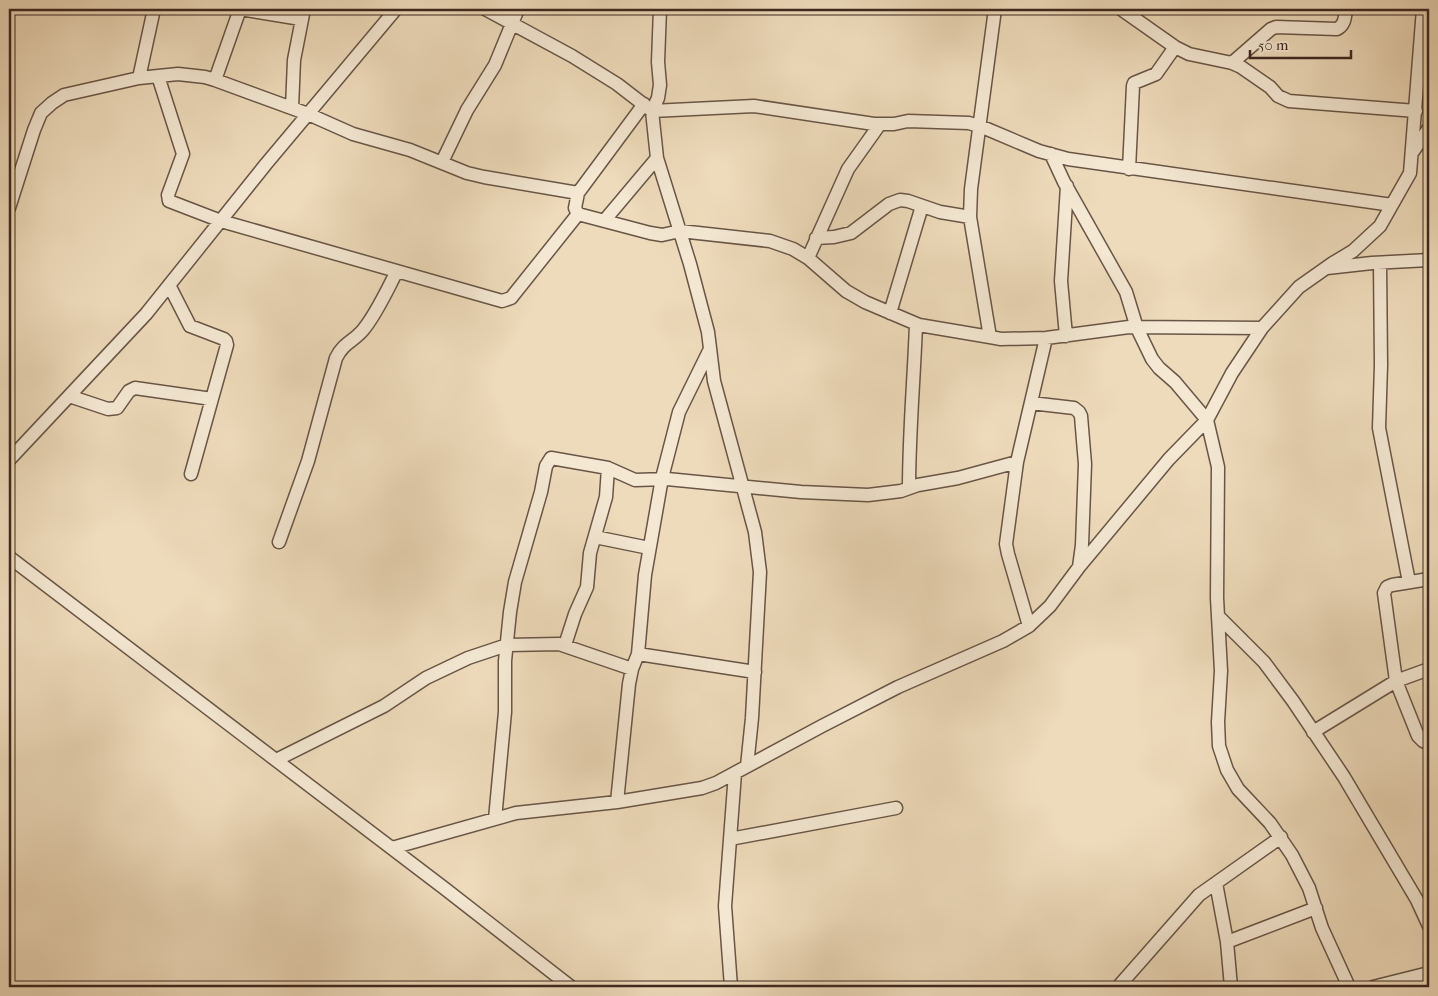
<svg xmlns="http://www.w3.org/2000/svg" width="1438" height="996" font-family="'IM FELL French Canon',serif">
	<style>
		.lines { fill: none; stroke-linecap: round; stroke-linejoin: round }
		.minor-casing { stroke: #695547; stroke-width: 15 }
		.minor { stroke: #f4e8d3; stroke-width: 12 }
	</style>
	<rect width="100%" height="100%" fill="#eedbbb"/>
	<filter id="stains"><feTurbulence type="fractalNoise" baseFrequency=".004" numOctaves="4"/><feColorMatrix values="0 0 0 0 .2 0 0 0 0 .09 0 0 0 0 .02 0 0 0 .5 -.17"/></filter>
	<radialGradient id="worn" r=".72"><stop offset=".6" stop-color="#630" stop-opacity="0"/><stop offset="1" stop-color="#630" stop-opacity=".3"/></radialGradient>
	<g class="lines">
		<g class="minor-casing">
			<path id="minor" d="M240,9l61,10
				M485,9l87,47 45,28 35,27 102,-5 120,18h20l14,-3 61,2 18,6 52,22 29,8 324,46
				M660,9l-2,53 2,23 -2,13 -6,13 5,47 33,106 18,68 6,49 41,151 5,40 -8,146 -5,48
				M1121,9l54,38 14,7 43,9 9,4 29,20 8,9 11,5 127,10
				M1232,63l39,-34 5,-2 61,2c8,-4 8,-12 9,-20
				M158,76l25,78 -15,41 1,6 52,20 281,80 9,-3 4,-5 63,-79
				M139,78l15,-69
				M215,80l25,-71
				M644,104l-66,89 -3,15 3,6 72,19 12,2 18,-4 90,10 23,8 15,9 38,33 19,11 54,23 71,12 11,2 45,-1 83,-11 133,1
				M292,108l2,-48 10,-51
				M1412,153l17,-25
				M1051,154l13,28 62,110 11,36 15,31 7,9 16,14 32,38 11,47 -1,131 4,73 -3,51 1,24 8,24 11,19 32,34 22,32 17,33 13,40 27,59
				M442,162l25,-52 28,-45 23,-56
				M1129,169l4,-83 1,-3 22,-9 19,-27
				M9,208l25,-78 7,-17 11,-10 12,-8 75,-17 39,-4 27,3 10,3 93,34 45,20 57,16 57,23 17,4 94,16
				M604,221l53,-63
				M816,238l18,-1 17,-4 38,-29 11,-4 8,1 32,11 30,5
				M808,258l40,-89 32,-45
				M1380,263l1,102 -2,63 30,154
				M1327,268l45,-5 57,-3
				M169,285l21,41 34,13 2,2 1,4 -36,129
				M890,313l32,-107
				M1066,336l-5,-55 6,-95
				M990,337l-20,-120 1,-28 24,-180
				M69,396l39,13 9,-1 12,-17 6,-3 77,11
				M1031,403l43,5 5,4 2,4 4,48 -3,81 -3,22
				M9,460l137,-146 120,-150 130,-155
				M909,488c0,-55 5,-109 7,-164
				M595,537l54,11
				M279,542l29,-81 28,-103c8,-16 17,-16 27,-28 14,-17 24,-40 34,-59
				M9,557l435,331 127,99
				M1429,579l-37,6 -5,2 -3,6 12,88 22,55 5,5 6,3
				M1218,616l46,46 29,39 51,76 73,123 12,26
				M1029,626l-21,-72 -2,-10 11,-82 29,-124
				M565,645l10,-31 12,-27 3,-34 16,-56 2,-29
				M638,654l117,18
				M1313,732l83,-51 33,-12
				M276,760l108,-54 42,-28 42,-20 39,-13 52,-1 73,25
				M617,802l12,-118 3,-15 6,-15 7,-79 17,-97 17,-66 31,-63
				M495,819l10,-107v-51l5,-49 5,-30 26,-90 5,-26 5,-8 57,10 27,12 32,-1 134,13 67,3 33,-4 17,-6 40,-7 59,-16
				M730,839l166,-31
				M392,848l124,-35 101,-11 85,-14 14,-5 106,-57 76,-39 105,-46 26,-15 21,-20 29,-39 90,-108 38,-39 25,-47 30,-45 37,-41 34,-24 20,-12 27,-25 30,-53 13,-164
				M1216,883l11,59 4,45
				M1227,942l89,-34
				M731,987l-6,-81 10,-133
				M1118,987l81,-92 82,-58
				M1373,987l56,-14"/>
		</g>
		<use href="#minor" class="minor"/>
	</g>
	<rect width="1438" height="996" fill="none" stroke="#eedbbb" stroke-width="30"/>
	<rect x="10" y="10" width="1418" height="976" fill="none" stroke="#3d2820" stroke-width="2.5"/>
	<rect x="15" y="15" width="1408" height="966" fill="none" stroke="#3d2820"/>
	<path d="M1250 50v8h101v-8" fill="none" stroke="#3d2820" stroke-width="2.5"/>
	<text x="1258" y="50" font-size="15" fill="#3d2820" stroke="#f4e8d3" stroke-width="4" paint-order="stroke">50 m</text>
	<rect width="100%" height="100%" filter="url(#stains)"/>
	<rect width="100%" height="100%" fill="url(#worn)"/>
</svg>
